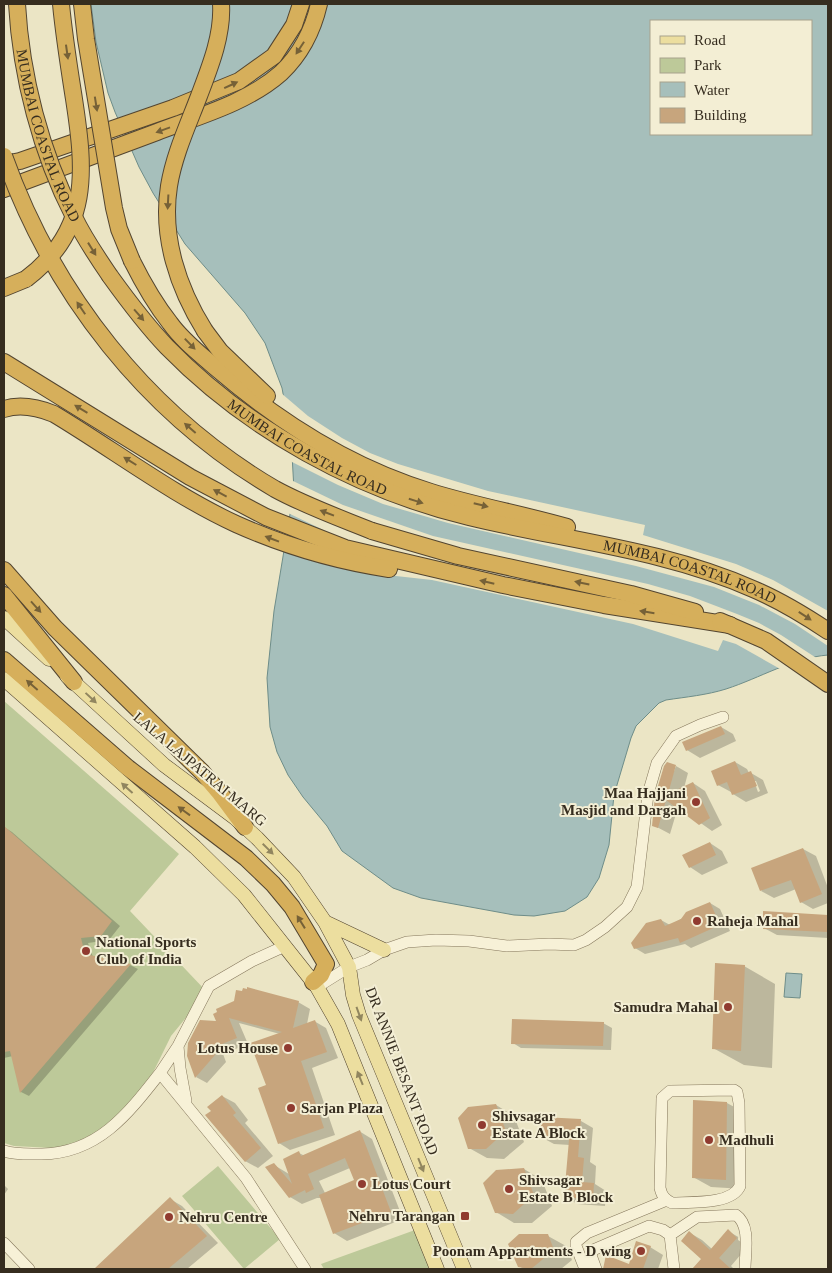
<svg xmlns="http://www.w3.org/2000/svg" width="832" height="1273" font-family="'Times New Roman',serif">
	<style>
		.green { fill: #bdc999 }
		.water { fill: #a6bfbb; stroke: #6e8d89; fill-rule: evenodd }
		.pier { fill: #ebe5c5 }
		.shadow { fill: #0003; fill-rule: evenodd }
		.building { fill: #c7a57d }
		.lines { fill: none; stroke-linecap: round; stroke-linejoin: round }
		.minor-casing { stroke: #85775c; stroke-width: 12 }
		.major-casing { stroke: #534530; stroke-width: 15 }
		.highway-casing { stroke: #534530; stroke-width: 18 }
		.minor { stroke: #f7f1d7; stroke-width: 11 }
		.major { stroke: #ecde9f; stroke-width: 14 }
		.highway { stroke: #d6af5b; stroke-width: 16 }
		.highway-bridge-casing { stroke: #534530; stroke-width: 18; stroke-linecap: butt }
		.highway-bridge { stroke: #d6af5b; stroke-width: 16 }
		.oneway { fill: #766137 }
		.oneway2 { fill: #91865f }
		.poi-dot { fill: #903b30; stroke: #f3eed4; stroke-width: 2 }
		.labels { text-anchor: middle; stroke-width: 4; stroke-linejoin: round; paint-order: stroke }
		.street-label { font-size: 15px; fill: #362d1f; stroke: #f3eed4 }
		.poi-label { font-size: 15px; font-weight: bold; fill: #362d1f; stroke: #f3eed4; text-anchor: start }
	</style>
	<rect width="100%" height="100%" fill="#ebe5c5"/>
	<path class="green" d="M4,701l175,153 -49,57 77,81 -36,44 -29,59 -28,34 -43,20 -57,-3 -10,-3z
		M218,1166l62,73 -36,30 -62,-73z
		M415,1230l16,39h-107l-3,-5z"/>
	<path class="water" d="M91,4h737v651c-36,3 -68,23 -102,34 -19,6 -40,8 -60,11l-7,3 -23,23 -5,12 -17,57 -5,50 -10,33 -12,19 -22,14 -31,5 -20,-1 -93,-17 -28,-10 -51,-37 -15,-25 -24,-29 -15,-22 -11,-23 -7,-25 -3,-49 7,-67 20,-121 -3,-53 -9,-49 -17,-45 -20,-30 -60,-69 -32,-51 -14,-26 -24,-55 -7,-19 -12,-51zM651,21h160v113h-160z
		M786,973l16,1 -2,24 -16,-1z"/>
	<path class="pier" d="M281,393l27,23 34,22 28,15 28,11 90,27 157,34 -2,10 93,29 37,16 55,31v35l-33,-22 -36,-19 -45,-18 -78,-21 -188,-43 -65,-19 -45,-19 -48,-24 -1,-24z
		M291,480l52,25 90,31 215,48 42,12 47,18 22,9 22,12 37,24 -36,11 -46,-26 -13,-4 -5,11 -85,-27 -201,-44 -54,-6 -40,-7 -56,-16 6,-34 50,20 -50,-24 4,-23z"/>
	<path class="shadow" d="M721,727l12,7 3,7 -36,17 -13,-8 -3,-8z
		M735,762l12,7 2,4h2l12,7 5,13 -22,9 -13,-8 -1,-2h-1l-13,-7zM754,781h2l4,10 -2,1z
		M676,766l12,7 -4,15 9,-5 12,8 17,34 -10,6 -34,-24 -8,27 -17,-9z
		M4,827l8,5 108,94 -11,14 -21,3 5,14 37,8 8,4 -109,127 -8,-4 -8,-36 -9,2z
		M710,843l12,8 6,12 -26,12 -12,-8z
		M803,849l13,7 12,32v15l-15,6 -12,-7 -5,-13 -22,9 -13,-7z
		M710,903l10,6 10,22 -39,17 -6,-4 -40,10 -10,-6 26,-28 9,5z
		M764,912l64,4v22l-51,-3 -13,-7z
		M744,966l31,18 -3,84 -28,-3 -31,-17z
		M298,1002l12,7 -3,15 7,-3 12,7 12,30 -26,10 23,67 -45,15 -11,-7 -11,-57 12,-52 -41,-11 9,21 -25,10 3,8 -19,21 -11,-6 22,-54 -3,-8z
		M603,1023l9,5 -1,22 -90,-2 -8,-5z
		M222,1096l13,7 13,17 -3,3 28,33 -15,12 -13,-7 -33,-50z
		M727,1103l18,10 -1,76 -33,-2 -18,-10z
		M496,1105l18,11 10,26 -20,17 -17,-1 -18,-10z
		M581,1121l12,7 -3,34 6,4 -1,18 11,7 -1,15 -28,-2 -12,-8 5,-51 -16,-1 -13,-7z
		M359,1131l13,8 31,80 -56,22 -13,-8 -13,-35h-4l-15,6 -12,-7 -16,-32 15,9 10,-21 6,3zM350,1168l6,13 -31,12 -6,-12z
		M524,1169l18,11 10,26 -20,17h-18l-18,-11z
		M4,1185l4,4 -4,6z
		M170,1199l12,7 36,37 -31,26h-92z
		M728,1231l12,7 -2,-1v3l10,6 -17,20 3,3h-41l9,-10 -12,-26 12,7 10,9z
		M548,1236l18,10 6,14 -11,9h-37l-5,-3z
		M650,1247l13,8 -5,14h-54v-3l25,-1z"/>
	<path class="building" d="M721,726l4,8 -39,17 -4,-9z
		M735,761l6,14 10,-4 6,15 -25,9 -5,-13 -10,4 -6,-15z
		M667,762l9,3 -8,29 25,-12 17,36 -11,7 -33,-25 -8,28 -6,-2 3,-30 9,-30z
		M4,826l108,95 -11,15 -20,2 4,16 46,10 -111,129 -10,-42 -6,1z
		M710,842l6,13 -27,13 -7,-13z
		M803,848l19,46 -22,9 -9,-23 -31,11 -9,-23z
		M710,902l10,23 -40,18 -2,-5 -44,11 -3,-6 15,-20 15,-4 4,7 16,-7 5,-7z
		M763,911l65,4v17l-65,-3z
		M715,963l30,2 -4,86 -29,-2z
		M247,987l52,14 -6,27 22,-8 12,32 -26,9 23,67 -46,16 -20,-56 8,-3 -16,-42 32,-11 -53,-14 8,20 -25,10 3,7 -20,23 -8,-22 1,-13 12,-23 16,1 -3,-7 4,-2 -1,-3 18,-8 2,-11 6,1 1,-3 4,1z
		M512,1019l92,3 -1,24 -92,-2z
		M222,1095l14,18 -3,2 28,33 -16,14 -40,-47 6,-4 -4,-4z
		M693,1100l34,2 -1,78 -34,-2z
		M496,1104l10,27 -20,18h-18l-10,-31 10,-11z
		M542,1117l39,2 -3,38 6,1 -2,24 12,1 -1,17 -29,-3 5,-57 -29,-2z
		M360,1130l31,82 -58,22 -14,-39 35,-15 -9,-22 -37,16 6,15 -8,4 -1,-3 -16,8 -24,-31 9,-4 18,21 -9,-25 16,-8 2,5z
		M524,1168l10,27 -21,19 -18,-1 -12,-30 13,-13z
		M170,1197l37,39 -39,33h-74z
		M728,1229l9,9 -18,20 12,11h-39l9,-10 -20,-18 8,-10 21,19z
		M519,1234h29l6,16 -23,19 -13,-2 -10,-23z
		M636,1241l15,5 -8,23h-40l3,-14 23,9z"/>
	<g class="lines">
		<g class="minor-casing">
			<path id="minor" d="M285,946l-33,15 -43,25 -31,60 -18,27 86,105 59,91
				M317,987l32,-20 18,-7 17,-10 23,-8 29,-2 33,1 38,5 42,-2 25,1 12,-5 19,-13 22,-20 10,-20 11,-93 9,-31 19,-27 24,-11 23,-8
				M178,1046l2,22 6,33
				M734,1090l3,2 2,11 1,83c-8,19 -50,16 -68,17 -8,-4 -10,-7 -12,-15l2,-90 8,-7z
				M4,1151c12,4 25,3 38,3 56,-1 86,-40 118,-81
				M670,1235l27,-18 39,-2c15,10 9,38 9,54
				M4,1243l25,26
				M585,1269l-9,-23v-4l11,-9 80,-33
				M596,1269l-5,-14 2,-5 56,-24 14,4 7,5 4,34"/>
		</g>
		<g class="major-casing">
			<path id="major" d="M4,618l45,41
				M67,676l97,89 71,53 22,20 37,39 31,45 24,45 4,28 6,20 105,254
				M4,679l191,168 49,48 73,92 21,37 99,245
				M325,922l59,28"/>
		</g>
		<g class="highway-casing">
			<g id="highway">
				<path d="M4,164l16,-3 153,-53 66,-27 35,-25 20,-31 7,-21"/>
				<path d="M4,189c51,-19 102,-38 153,-57 42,-16 90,-29 124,-59 20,-19 32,-43 38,-69"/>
				<path d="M132,261c11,22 23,43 38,62 12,17 30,31 46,45 63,54 135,100 215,124 45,14 91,22 136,35"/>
				<path id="s1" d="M110,276c18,25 36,49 57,71 81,83 190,143 302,170 94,23 194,32 284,72 26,11 51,26 75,42"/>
				<path d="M4,288l22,-9"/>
				<path d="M205,331l15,20 47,45"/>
				<path d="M4,362l186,115 76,40 79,31 158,37 101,20 126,20"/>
				<path d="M4,409c16,-5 35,-1 50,5 60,36 119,81 182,110 49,22 100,37 153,45"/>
				<path d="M372,531l86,25 173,38 64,18"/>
				<path d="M4,570l51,58 147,144 17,20 26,35"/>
				<path d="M4,595l70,87"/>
				<path d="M720,621l46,20 62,43"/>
				<path d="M4,660l124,108 118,90 27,26 19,23 34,57 -5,11 -8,7"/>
			</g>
		</g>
		<use href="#minor" class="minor"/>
		<use href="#major" class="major"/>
		<use href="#highway" class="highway"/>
		<g class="highway-bridge-casing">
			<g id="highway-bridge">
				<path id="s2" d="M17,4c4,72 24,149 57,213 10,21 23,40 36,59"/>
				<path d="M82,4l4,35 28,169 5,21 13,32"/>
				<path d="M4,156c49,138 143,258 271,333 31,17 65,29 97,42"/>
				<path d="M26,279c65,-49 59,-108 48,-180 -5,-32 -10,-63 -13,-95"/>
				<path d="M205,331c-27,-43 -44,-94 -36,-145 5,-31 19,-61 30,-90 11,-29 24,-61 22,-92"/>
			</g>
		</g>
		<use href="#highway-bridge" class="highway-bridge"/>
	</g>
	<defs><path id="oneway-solid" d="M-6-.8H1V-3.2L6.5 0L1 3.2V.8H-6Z" transform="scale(1.25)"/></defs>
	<g class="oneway">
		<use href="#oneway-solid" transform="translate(300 48) rotate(123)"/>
		<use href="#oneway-solid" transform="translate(67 52) rotate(82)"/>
		<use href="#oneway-solid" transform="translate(231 85) rotate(-25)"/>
		<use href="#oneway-solid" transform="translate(96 104) rotate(81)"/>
		<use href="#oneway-solid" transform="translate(163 130) rotate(160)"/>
		<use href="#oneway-solid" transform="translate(168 202) rotate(93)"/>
		<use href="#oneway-solid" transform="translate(92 249) rotate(58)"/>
		<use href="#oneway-solid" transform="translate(81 308) rotate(-124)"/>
		<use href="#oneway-solid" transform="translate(139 315) rotate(49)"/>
		<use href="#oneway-solid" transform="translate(190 344) rotate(46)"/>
		<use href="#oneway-solid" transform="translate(81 409) rotate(-149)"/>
		<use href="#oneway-solid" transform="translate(190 428) rotate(-139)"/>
		<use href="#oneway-solid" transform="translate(130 461) rotate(-148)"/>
		<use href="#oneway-solid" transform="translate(220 493) rotate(-152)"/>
		<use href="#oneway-solid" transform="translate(416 501) rotate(17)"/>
		<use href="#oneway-solid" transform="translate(481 505) rotate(14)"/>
		<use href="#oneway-solid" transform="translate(327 513) rotate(-159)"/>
		<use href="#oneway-solid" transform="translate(272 539) rotate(-159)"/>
		<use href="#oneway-solid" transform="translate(487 582) rotate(-167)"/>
		<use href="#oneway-solid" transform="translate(582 583) rotate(-168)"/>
		<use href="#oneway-solid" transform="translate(36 607) rotate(48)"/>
		<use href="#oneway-solid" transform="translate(647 612) rotate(-171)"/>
		<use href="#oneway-solid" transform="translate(805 616) rotate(33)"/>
		<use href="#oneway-solid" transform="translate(32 685) rotate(-139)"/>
		<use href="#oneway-solid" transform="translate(184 811) rotate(-144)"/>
		<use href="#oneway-solid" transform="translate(301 922) rotate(-122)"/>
	</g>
	<g class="oneway2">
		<use href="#oneway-solid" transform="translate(91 698) rotate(43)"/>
		<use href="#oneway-solid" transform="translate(127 788) rotate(-138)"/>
		<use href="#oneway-solid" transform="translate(268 849) rotate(45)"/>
		<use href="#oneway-solid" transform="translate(359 1014) rotate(70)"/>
		<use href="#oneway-solid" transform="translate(360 1078) rotate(-112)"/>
		<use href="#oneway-solid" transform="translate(421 1165) rotate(68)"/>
	</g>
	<g class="poi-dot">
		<circle cx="696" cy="802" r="5"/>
		<circle cx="697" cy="921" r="5"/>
		<circle cx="86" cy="951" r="5"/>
		<circle cx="728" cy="1007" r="5"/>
		<circle cx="288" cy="1048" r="5"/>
		<circle cx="291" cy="1108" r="5"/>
		<circle cx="482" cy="1125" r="5"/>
		<circle cx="709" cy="1140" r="5"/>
		<circle cx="362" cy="1184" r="5"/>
		<circle cx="509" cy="1189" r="5"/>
		<rect x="460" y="1211" width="10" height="10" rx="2.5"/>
		<circle cx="169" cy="1217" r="5"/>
		<circle cx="641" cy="1251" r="5"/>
	</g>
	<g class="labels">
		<g class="street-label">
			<text dy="5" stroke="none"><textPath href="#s2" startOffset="136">MUMBAI COASTAL ROAD</textPath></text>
			<text dy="5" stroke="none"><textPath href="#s1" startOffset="265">MUMBAI COASTAL ROAD</textPath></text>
			<text dy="5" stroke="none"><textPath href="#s1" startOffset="670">MUMBAI COASTAL ROAD</textPath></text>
			<text transform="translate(200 769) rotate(40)" y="5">LALA LAJPATRAI MARG</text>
			<text transform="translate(402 1071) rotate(69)" y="5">DR ANNIE BESANT ROAD</text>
		</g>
		<g class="poi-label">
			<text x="686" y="798" text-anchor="end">Maa Hajjani<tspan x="686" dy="17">Masjid and Dargah</tspan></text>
			<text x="707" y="926">Raheja Mahal</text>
			<text x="96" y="947">National Sports<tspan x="96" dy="17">Club of India</tspan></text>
			<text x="718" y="1012" text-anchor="end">Samudra Mahal</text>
			<text x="278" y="1053" text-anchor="end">Lotus House</text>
			<text x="301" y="1113">Sarjan Plaza</text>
			<text x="492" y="1121">Shivsagar<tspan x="492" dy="17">Estate A Block</tspan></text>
			<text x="719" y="1145">Madhuli</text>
			<text x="519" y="1185">Shivsagar<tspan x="519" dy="17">Estate B Block</tspan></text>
			<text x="372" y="1189">Lotus Court</text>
			<text x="455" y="1221" text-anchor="end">Nehru Tarangan</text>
			<text x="179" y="1222">Nehru Centre</text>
			<text x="631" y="1256" text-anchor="end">Poonam Appartments - D wing</text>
		</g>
	</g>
	<rect width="832" height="1273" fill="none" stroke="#362d1f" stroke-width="10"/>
	<rect x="650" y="20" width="162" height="115" fill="#f3eed4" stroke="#a7a18c"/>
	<rect x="660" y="36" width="25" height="8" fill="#ecde9f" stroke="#a7a18c"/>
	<text x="694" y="45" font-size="15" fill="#362d1f">Road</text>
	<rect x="660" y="58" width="25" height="15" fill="#bdc999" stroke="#a7a18c"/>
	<text x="694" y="70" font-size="15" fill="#362d1f">Park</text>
	<rect x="660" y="82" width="25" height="15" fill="#a6bfbb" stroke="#a7a18c"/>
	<text x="694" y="95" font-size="15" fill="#362d1f">Water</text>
	<rect x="660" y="108" width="25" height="15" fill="#c7a57d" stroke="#a7a18c"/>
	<text x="694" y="120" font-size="15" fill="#362d1f">Building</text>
</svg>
